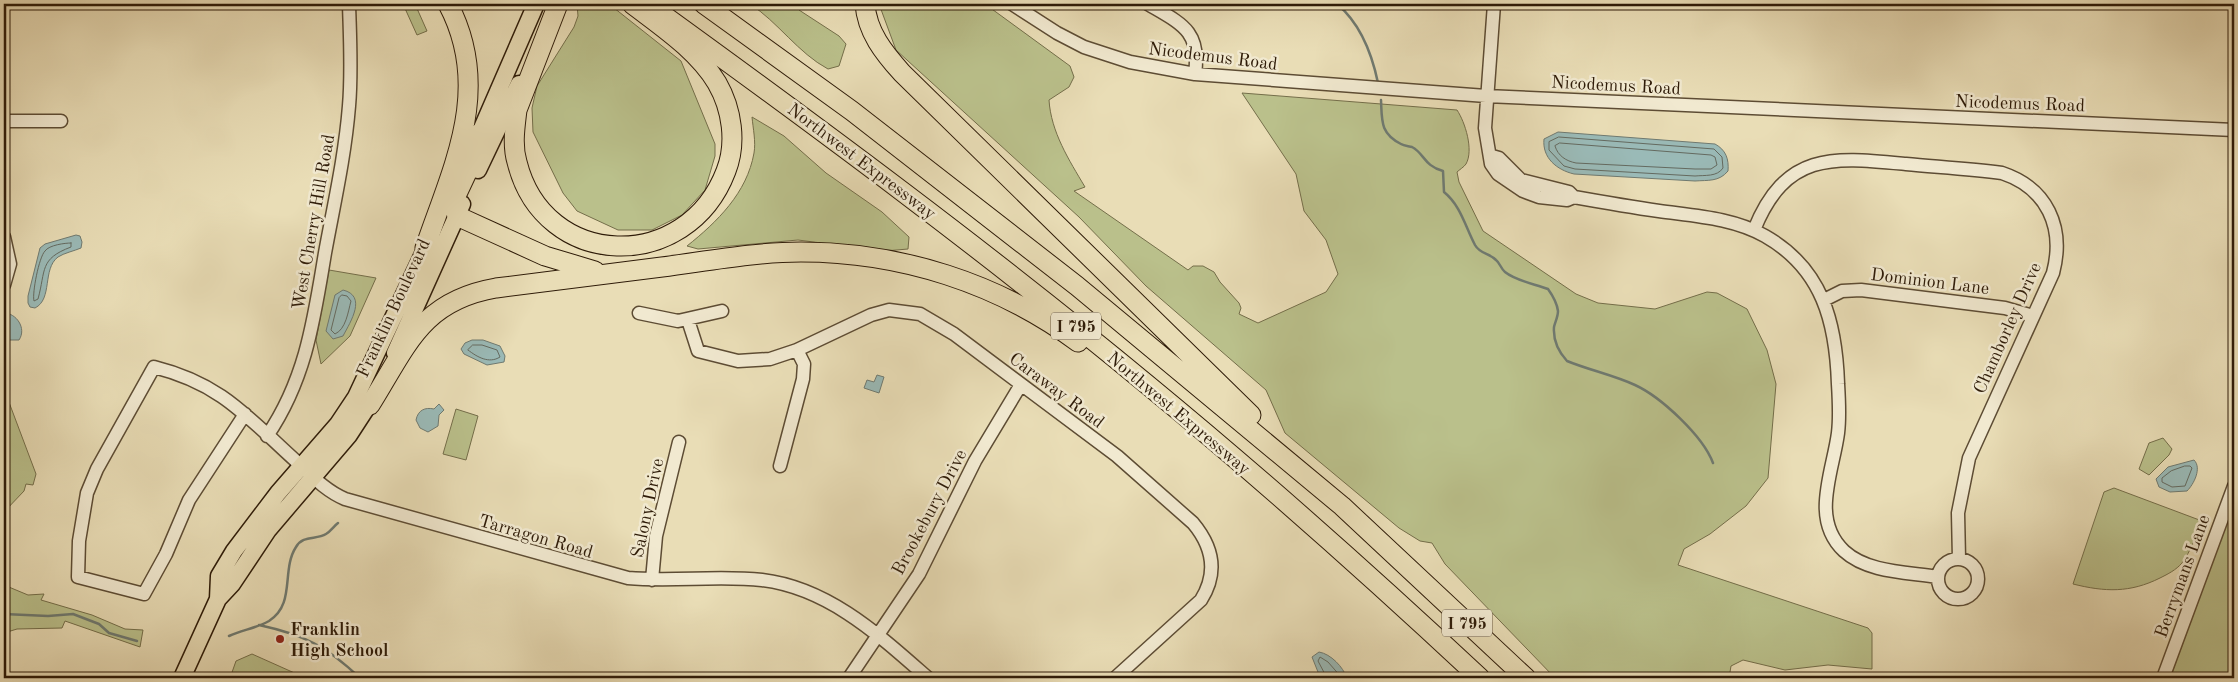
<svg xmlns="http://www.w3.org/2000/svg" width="2238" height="682" font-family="'Old Standard TT',serif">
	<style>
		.green { fill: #bac08b; stroke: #746e4a }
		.water { fill: #9abab7; stroke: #6f7a71 }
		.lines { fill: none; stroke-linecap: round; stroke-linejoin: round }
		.shore { stroke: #646a60; stroke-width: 1 }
		.stream { stroke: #6f7a71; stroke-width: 2.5 }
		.minor-casing { stroke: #5d4c34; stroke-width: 15 }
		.major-casing { stroke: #2e1b08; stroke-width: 19 }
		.highway-casing { stroke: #2e1b08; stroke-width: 21 }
		.minor { stroke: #f1e9d0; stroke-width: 12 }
		.major { stroke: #e9ddb6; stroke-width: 16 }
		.highway { stroke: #e9ddb6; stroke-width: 19 }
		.poi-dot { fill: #8f2418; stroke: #f1e9d0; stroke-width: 2 }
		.labels { text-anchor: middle; stroke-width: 5; stroke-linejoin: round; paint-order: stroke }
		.shield { fill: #f1e9d0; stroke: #685944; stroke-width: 1 }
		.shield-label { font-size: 16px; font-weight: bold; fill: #2e1b08 }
		.street-label { font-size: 18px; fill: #2e1b08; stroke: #f1e9d0 }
		.poi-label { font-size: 18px; font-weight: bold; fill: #2e1b08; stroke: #f1e9d0; text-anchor: start }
	</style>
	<rect width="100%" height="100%" fill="#e9ddb6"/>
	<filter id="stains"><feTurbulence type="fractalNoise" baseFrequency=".004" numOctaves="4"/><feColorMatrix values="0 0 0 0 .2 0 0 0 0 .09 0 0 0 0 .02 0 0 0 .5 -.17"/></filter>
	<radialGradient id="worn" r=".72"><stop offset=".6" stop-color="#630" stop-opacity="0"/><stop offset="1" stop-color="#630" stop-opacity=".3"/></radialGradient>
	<path class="green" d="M403,4h12l12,27 -10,4z
		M577,4h32l72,57 34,83v12l-10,34 -23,25 -30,15h-34l-41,-19 -14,-18 -30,-61 -1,-24 5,-22 37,-59 4,-11z
		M750,4h45l4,6 40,26 7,8 -7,22 -11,3c-30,-16 -50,-47 -78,-65z
		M879,4h106l85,62 4,11 -5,10 -20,13c2,32 20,60 36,87l-11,4 114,79 5,-4h10l11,6 6,10 19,21 2,5 -2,6 19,9 68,-31 12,-18 -12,-34 -22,-29 -8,-37 -54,-81 215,17c8,12 17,40 9,54 -2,3 -7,6 -9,8l2,10 24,49 93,63 22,9 57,6 52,-17 10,1 30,16 20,41 9,34 -8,94 -22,28 -36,28 -26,15 -6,16 190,63 4,5v36l-44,-4 -43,5 -42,-10 -12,6 -2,12h-174l-110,-114 -13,-21 -12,-2 -21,-13 -114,-95 -19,-43 -120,-104 -67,-69 -183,-167z
		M752,117l32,19 42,37 56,39 27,25 -1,12 -23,2 -87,-11 -100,9 -11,-3c30,-24 60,-53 67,-93 2,-11 -1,-25 -2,-36z
		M329,270l47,8 -26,58 -29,28 -5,-24z
		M4,389l32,85 -3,11 -7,-1 -2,7 -20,21z
		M456,409l22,7 -12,44 -23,-6z
		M2163,438l9,11 -3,6 -20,20 -10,-6 10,-26z
		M2114,488l88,33c-6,14 -11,30 -20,42 -6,7 -14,11 -22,15 -30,15 -55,14 -87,6l31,-92z
		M2234,504v174h-64z
		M4,585l24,10 16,-1 -3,6 51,15 33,14 18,1 -3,17 -75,-26 -3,7 -45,1 -13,4z
		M252,654l47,21v3h-69l6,-17z"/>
	<path class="water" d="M1558,132l157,12c11,6 14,15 13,27 -9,11 -20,9 -33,10l-121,-7c-17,-4 -32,-16 -30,-35z
		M76,235l4,1 2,6 -1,6c-7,3 -17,5 -23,9 -16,12 -5,42 -23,51l-5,-1 -2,-4v-7l12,-48 5,-4z
		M343,290c24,6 8,31 0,46l-10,3 -7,-8 9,-36z
		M4,313c12,0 23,15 15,27h-15z
		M472,340h11l17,6 5,10 -1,6 -17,3 -23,-11 -3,-5 4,-6z
		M877,375l7,2 -5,16 -15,-5 3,-8 7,2z
		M439,404l5,6 -5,5 -1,11 -10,6 -8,-4 -4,-8c2,-10 9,-13 18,-11z
		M2194,460c8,8 0,24 -7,31l-17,1 -11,-5 -3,-8 12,-12z
		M1319,652c12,2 24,15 28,26h-23l-6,-6 -6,-15z"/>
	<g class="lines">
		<path class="shore" d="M1559,137l155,12 8,8 1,11c-6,9 -18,7 -28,8l-120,-7 -11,-3 -15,-16v-8z
			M1560,143l151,12 4,2 2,8 -6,4h-16l-119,-6c-10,-2 -18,-7 -21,-17z
			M71,243v4c-32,12 -25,23 -33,52l-4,2c-2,-8 5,-44 11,-50 4,-6 20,-8 26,-8z
			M342,295l5,1 4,5c-3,11 -5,28 -16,33l-4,-4 8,-32z
			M473,345h9l15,5 3,7c-11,7 -23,0 -32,-7z
			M2185,466h5l2,2 -7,18 -13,1 -10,-5v-4l9,-7z
			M1327,678l-9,-17 2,-4 8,5 14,16"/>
		<path class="stream" d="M1337,4c24,20 35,50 41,79
			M1381,100c1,21 -1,33 20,44 3,2 8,2 11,3 12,6 12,19 31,24l1,21c17,14 21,34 31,53 5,9 14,8 21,15 4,3 5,9 9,12 11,9 30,12 43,17 5,7 9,14 10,22 0,6 -3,11 -4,16 -1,13 4,24 13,34 22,9 46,14 68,24 26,12 68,51 78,78
			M4,614l44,2 25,-2 26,10 10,9 28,8
			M259,625c46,10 67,21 101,53
			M229,636c13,-6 28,-8 40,-15 27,-17 12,-51 27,-74 7,-12 20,-7 30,-13 5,-3 8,-8 12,-11"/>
		<g class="minor-casing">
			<path id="minor" d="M1012,4l45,29 27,14 46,15 65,12 291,22 748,34
				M1148,4c34,20 53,27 47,70
				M1494,4l-9,124 6,36 7,10 25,17 16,6 28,3 7,-3
				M4,121h57
				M1492,156l7,2 22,22 48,12 5,5c28,5 57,10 85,14 36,5 74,7 106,25 58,33 71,87 73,148 1,16 2,33 0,49 -5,39 -28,86 6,118 24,22 64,21 94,26
				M1754,230c32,-79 79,-73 152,-66 32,3 64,5 96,9 45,15 63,54 51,100l-84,185 -11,55 1,46
				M4,237l6,27 -6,21
				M1824,300l18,-9 19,-1 144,18 28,8
				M639,313l39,8 44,-10
				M688,320l10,31 40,10 32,-2 27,-9 74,-35 18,-5 31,4 34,20 163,122 76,67c20,24 25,50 8,77l-86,78
				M245,414l-56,86 -23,54 -22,40 -66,-17 1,-36 8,-48 10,-24 57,-102c68,17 93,50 143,95 15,14 29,29 48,37l283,79c45,4 90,-3 134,2 67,8 118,56 166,98
				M267,436c39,-57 47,-117 58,-183 9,-49 20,-97 24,-147 3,-34 1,-68 0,-102
				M780,466l23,-87 1,-15 -7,-14
				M1938 579a20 20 0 1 1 40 0a20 20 0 1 1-40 0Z
				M652,580l4,-44 23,-94
				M849,678l70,-104 56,-113 45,-75
				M2163,678l71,-192"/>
		</g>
		<g class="major-casing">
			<path id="major" d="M476,142l60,-138
				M478,170l41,-86
				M395,353l67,-149
				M218,599l1,-23 15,-25 44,-58 60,-69 18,-27 75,-160
				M182,678l36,-79 14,-15 36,-54 81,-95 26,-40"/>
		</g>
		<g class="highway-casing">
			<path id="highway" d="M558,4l-41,106c-2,17 -5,35 0,52 27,109 170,112 209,9 11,-28 6,-62 -9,-88 -20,-33 -55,-56 -85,-79
				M648,4c170,123 339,248 501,382 113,93 224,192 331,292
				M704,4l148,107 225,175 265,220 184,172
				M865,4c2,28 19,49 37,69l349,342
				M481,132l-3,17 -23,49 -1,7 3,11 88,40 50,15
				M425,248c28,-82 68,-159 23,-244
				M370,405c37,-59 51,-104 126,-117 56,-7 111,-14 166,-21 46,-6 93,-15 139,-15 99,0 197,31 277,90"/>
		</g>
		<use href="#minor" class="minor"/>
		<use href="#major" class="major"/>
		<use href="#highway" class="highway"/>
	</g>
	<circle class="poi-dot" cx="280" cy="639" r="5"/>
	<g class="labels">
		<g class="shield">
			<rect x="1051" y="312.5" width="50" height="27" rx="4"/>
			<rect x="1442" y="609.5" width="50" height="27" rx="4"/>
		</g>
		<g class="shield-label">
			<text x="1076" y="332">I 795</text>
			<text x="1467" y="629">I 795</text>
		</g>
		<g class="street-label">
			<text transform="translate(1213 56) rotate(7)" y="6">Nicodemus Road</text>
			<text transform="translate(1616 85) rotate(3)" y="6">Nicodemus Road</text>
			<text transform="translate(2020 103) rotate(2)" y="6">Nicodemus Road</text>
			<text transform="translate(862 161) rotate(37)" y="6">Northwest Expressway</text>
			<text transform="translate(313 222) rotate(-80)" y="6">West Cherry Hill Road</text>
			<text transform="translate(1930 281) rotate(7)" y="6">Dominion Lane</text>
			<text transform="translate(393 308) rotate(-65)" y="6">Franklin Boulevard</text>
			<text transform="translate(2007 328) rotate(-66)" y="6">Chamborley Drive</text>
			<text transform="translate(1057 390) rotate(37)" y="6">Caraway Road</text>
			<text transform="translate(1179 413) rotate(40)" y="6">Northwest Expressway</text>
			<text transform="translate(647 508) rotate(-78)" y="6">Salony Drive</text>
			<text transform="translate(929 512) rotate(-62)" y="6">Brookebury Drive</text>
			<text transform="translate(536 536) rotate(16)" y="6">Tarragon Road</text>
			<text transform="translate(2182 576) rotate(-70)" y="6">Berrymans Lane</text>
		</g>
		<g class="poi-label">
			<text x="290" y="635">Franklin<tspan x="290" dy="21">High School</tspan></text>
		</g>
	</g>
	<rect width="2238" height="682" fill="none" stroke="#e9ddb6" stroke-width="20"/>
	<rect x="5" y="5" width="2228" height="672" fill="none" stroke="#2e1b08" stroke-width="2.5"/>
	<rect x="10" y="10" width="2218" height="662" fill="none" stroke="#2e1b08"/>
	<rect width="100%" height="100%" filter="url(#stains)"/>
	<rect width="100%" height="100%" fill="url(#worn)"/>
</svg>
